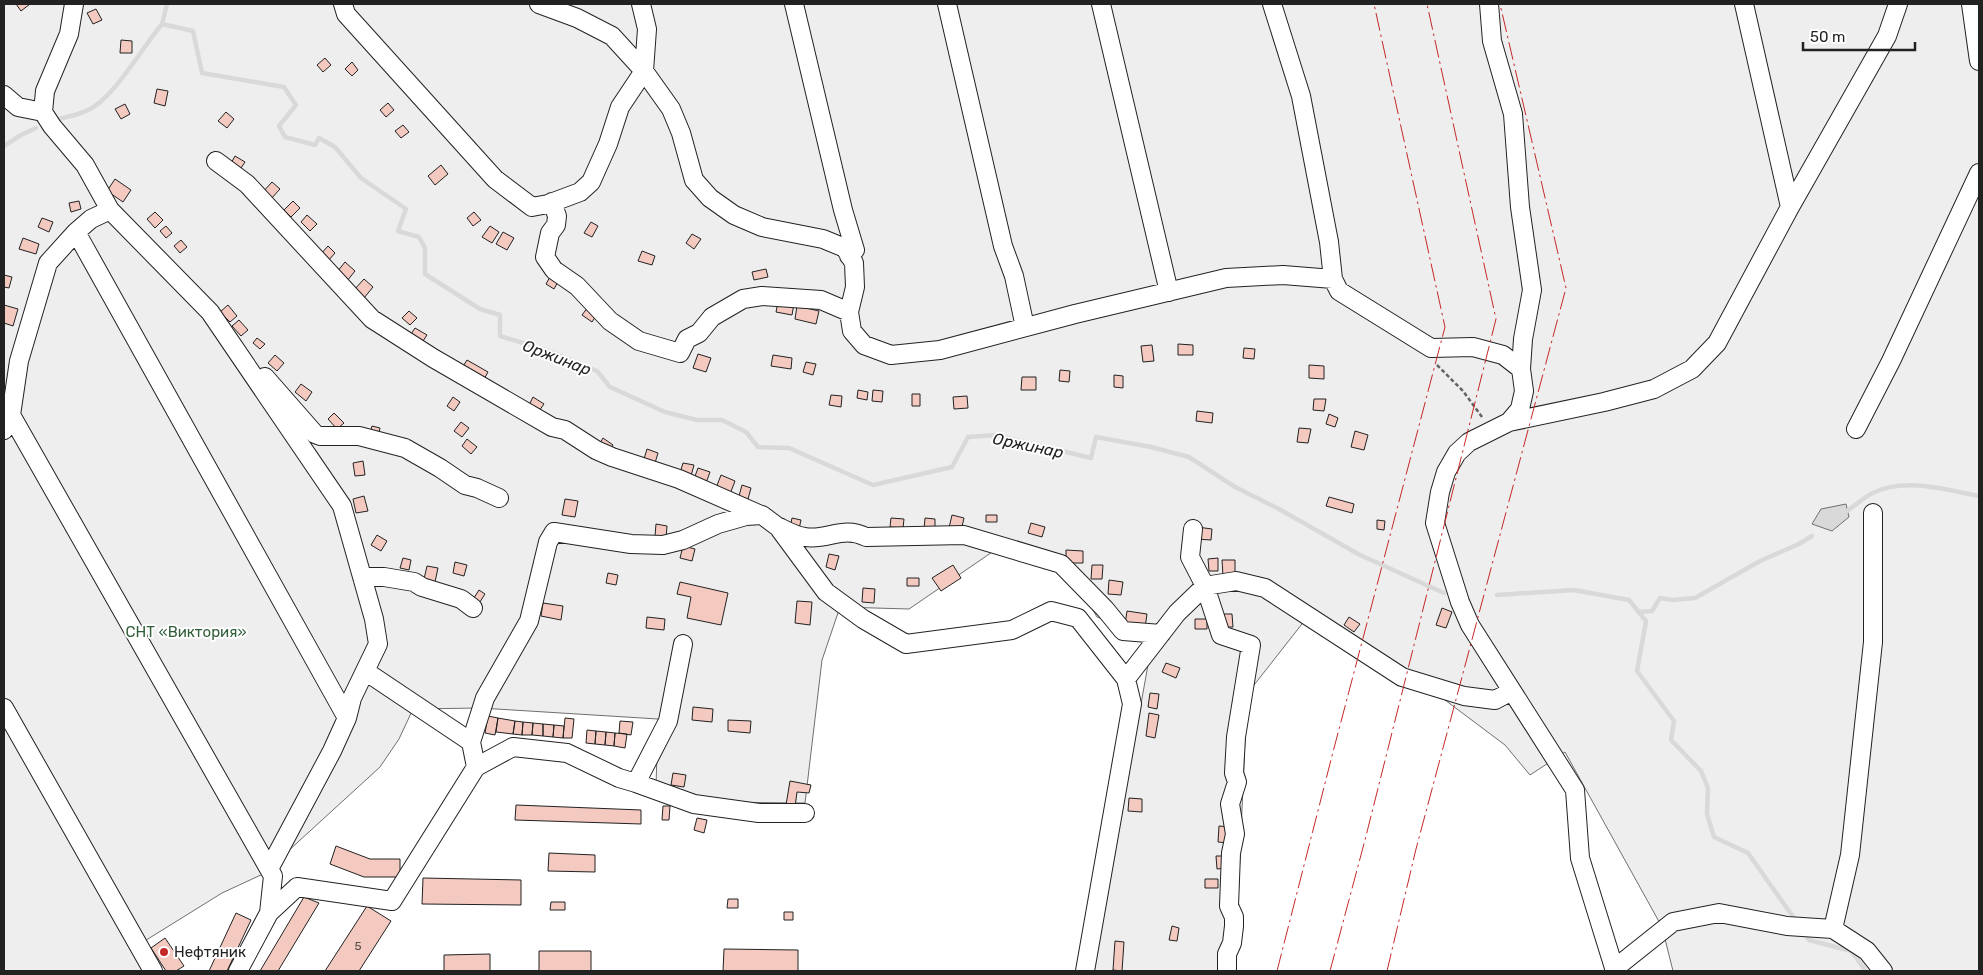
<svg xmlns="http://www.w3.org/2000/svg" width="1983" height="975" font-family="Rubik,sans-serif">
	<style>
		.green { fill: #eee; stroke: #6f6f6f }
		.water { fill: #d9d9d9; stroke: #6f6f6f }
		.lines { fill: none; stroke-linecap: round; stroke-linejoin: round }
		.stream { stroke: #d9d9d9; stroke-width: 4.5 }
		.building { fill: #f3c9c0; stroke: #222 }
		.minor-casing { stroke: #222; stroke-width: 20 }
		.path { stroke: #646464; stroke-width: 2.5; stroke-dasharray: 4 2.5; stroke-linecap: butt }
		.minor { stroke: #fff; stroke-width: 18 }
		.power { stroke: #c62828; stroke-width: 1; stroke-dasharray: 18 4 2.5 4; stroke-linecap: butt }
		.poi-dot { fill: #c62828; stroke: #fff; stroke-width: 2 }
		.labels { text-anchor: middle; stroke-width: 4; stroke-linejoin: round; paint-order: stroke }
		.number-label { font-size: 12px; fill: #564c4a }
		.park-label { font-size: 15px; fill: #2f5e38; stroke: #fff }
		.poi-label { font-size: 15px; fill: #222; stroke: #fff; text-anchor: start }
		.water-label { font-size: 16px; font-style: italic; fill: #222; stroke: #fff }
	</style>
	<rect width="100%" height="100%" fill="#fff"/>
	<path class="green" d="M4,4h1975v967h-306l-11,-44 -97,-175 -35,23 -25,-30 -88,-66 -108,-64 -62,79 -12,277h-142l60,-334 -56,-20 -26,-44 -70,-27 -92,63 -69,-2 -18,53 -17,143 -93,-1 -56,-16 2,-67 -178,-11 -67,1 -14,30 -19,28 -117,107 -41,19 -87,54 9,24h-140z"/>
	<path class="water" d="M1846,504l3,13 -17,14 -20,-7 9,-15z"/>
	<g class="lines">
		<path class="stream" d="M167,4l-5,20 31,7 9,42 82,14 12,18 -17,21 6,11 30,8 4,-7 16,9 26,31 45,31 -8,22 21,6 6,11v26l55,35 20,6v21l49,15 48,20 13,16 55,25 32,8h25l24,12 12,15 31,1 84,37 79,-18 16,-30 28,-2 95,23 5,-21 55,10 38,10 46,30 44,22 81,46 84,38
			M58,119c12,-3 26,-5 37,-13 23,-16 48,-59 67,-82
			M4,146l17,-11 15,-7
			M1847,511c9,-6 17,-14 26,-18 31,-16 74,-3 106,3
			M1497,595l77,-5 55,10 17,21 -9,50 37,50 -3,19 30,31 7,17 -1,26 7,23 34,16 48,68
			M1639,612l13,-1 8,-13 12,2 23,-2 65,-37 39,-17 13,-8
			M1803,932l6,8 42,11 15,20"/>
	</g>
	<path class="building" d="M16,4h14l-9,7z
		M96,9l6,11 -9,4 -6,-11z
		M121,40l11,1v12h-12z
		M325,58l6,7 -8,7 -6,-7z
		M352,62l6,8 -6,6 -7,-7z
		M157,89l11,2 -3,15 -11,-3z
		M388,103l6,7 -8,7 -6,-7z
		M125,104l5,10 -9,5 -6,-10z
		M226,112l8,7 -7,9 -9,-7z
		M403,125l6,7 -8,6 -6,-7z
		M235,156l10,6 -6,9 -9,-6z
		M441,165l7,9 -13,11 -7,-9z
		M115,179l16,11 -8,12 -16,-11z
		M272,182l8,7 -10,11 -8,-7z
		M79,201l2,8 -10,3 -2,-9z
		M293,201l7,7 -9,9 -7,-7z
		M155,212l8,8 -8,8 -8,-9z
		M474,212l7,8 -8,6 -6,-8z
		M307,215l10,9 -7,7 -9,-9z
		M42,218l11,4 -4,10 -11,-5z
		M591,222l7,4 -6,11 -8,-4z
		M166,226l6,7 -6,5 -6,-7z
		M490,226l9,6 -7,11 -10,-6z
		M503,232l11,6 -7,12 -11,-6z
		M692,234l9,5 -7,10 -8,-6z
		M23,238l16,6 -3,10 -17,-5z
		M181,240l6,7 -7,6 -6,-7z
		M328,246l7,7 -7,8 -7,-7z
		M642,251l13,5 -3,9 -14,-4z
		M345,262l10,9 -8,10 -10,-9z
		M766,269l2,8 -14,3 -2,-8z
		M4,275l8,2 -3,11 -5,-1z
		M551,275l8,5 -5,9 -8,-5z
		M364,279l9,8 -9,11 -10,-8z
		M778,302l16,2 -2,11 -16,-3z
		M4,305l14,4 -5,17 -9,-3z
		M228,305l9,11 -7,6 -10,-10z
		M797,306l22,5 -3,13 -21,-5z
		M588,307l10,6 -6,9 -10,-7z
		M409,311l8,7 -7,7 -8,-7z
		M239,320l9,10 -7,6 -9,-10z
		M415,328l12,7 -6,9 -12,-7z
		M257,338l8,6 -5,5 -7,-6z
		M1178,344l15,1v10h-15z
		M1152,345l2,16 -11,1 -2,-16z
		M1244,348l11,1 -1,10 -11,-1z
		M698,354l13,4 -5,14 -13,-4z
		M275,355l9,8 -7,8 -9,-8z
		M773,355l19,3 -1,11 -20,-3z
		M467,360l21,12 -5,9 -21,-13z
		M806,362l10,2 -3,11 -10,-3z
		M1309,365l15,1v13l-15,-1z
		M1060,370l10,1 -1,11 -10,-1z
		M1114,375l9,1v12l-9,-1z
		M1022,377h14v13h-15z
		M301,384l11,8 -6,9 -11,-9z
		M858,390l10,2 -1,8 -10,-2z
		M873,390l10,1 -1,11 -10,-1z
		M912,394h8v12h-8z
		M831,395l11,1 -1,11 -12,-2z
		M967,396l1,12 -14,1 -1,-12z
		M453,397l7,5 -6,9 -7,-5z
		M533,397l11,7 -5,7 -10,-6z
		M1314,399h12l-2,12 -11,-1z
		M1197,411l16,2 -1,10 -16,-2z
		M334,413l10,10 -7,6 -9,-10z
		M1329,414l9,4 -3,9 -9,-3z
		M461,422l8,6 -7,9 -8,-6z
		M372,426l8,2 -2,10 -9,-2z
		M1299,428l12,1 -3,14 -11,-1z
		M1355,431l13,4 -4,15 -13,-3z
		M603,438l10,7 -4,7 -10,-7z
		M467,439l10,8 -6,7 -9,-8z
		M647,449l11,4 -3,10 -11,-4z
		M363,461l2,14 -10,1 -2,-13z
		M683,463l11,2 -3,11 -11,-3z
		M698,468l12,4 -4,11 -12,-4z
		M721,475l14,6 -5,13 -14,-6z
		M742,485l9,3 -3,11 -9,-3z
		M364,496l4,15 -12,2 -3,-14z
		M1329,497l25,7 -2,9 -26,-7z
		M565,499l13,2 -3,16 -13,-2z
		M952,515l12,3 -3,13 -12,-3z
		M986,515h11v7h-11z
		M792,518l9,2 -2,9 -9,-1z
		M891,518l13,1 -1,9 -13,-1z
		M925,518l10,1v12l-11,-1z
		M1377,520l8,1 -1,9 -7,-1z
		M1031,523l14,4 -3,10 -14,-4z
		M656,524l11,2 -1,12 -11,-2z
		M1197,527l15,2 -1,11 -15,-1z
		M377,535l10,6 -6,10 -10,-6z
		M683,546l12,3 -3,12 -12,-3z
		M1066,550l17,1v12h-17z
		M829,554l10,2 -4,14 -9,-3z
		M403,558l8,2 -2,10 -9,-2z
		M1218,558v13h-9l-1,-12z
		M1222,560h13v15l-12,1z
		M455,562l12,3 -3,11 -11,-3z
		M953,565l8,13 -20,13 -9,-13z
		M1092,565h11l-1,14h-11z
		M427,566l11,2 -3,14 -11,-3z
		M608,573l10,2 -2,10 -10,-2z
		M907,578h12v8h-12z
		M1109,580l14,2 -2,13 -13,-1z
		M680,582l48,11 -7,32 -34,-7 4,-21 -14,-3z
		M863,588l12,1 -1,14 -12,-1z
		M479,590l6,4 -7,11 -6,-4z
		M797,601l15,1 -2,23 -15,-2z
		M543,603l20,3 -2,14 -20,-4z
		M1442,608l10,4 -6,16 -10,-3z
		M1127,611l20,3 -2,14 -20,-3z
		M1224,614h8l1,13h-8z
		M647,617l18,2 -1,11 -18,-2z
		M1349,617l11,7 -6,8 -10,-7z
		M1195,619h12v10h-12z
		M1166,663l14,5 -4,10 -14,-6z
		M1150,693l9,1 -2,15 -9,-2z
		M693,707l20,2 -1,13 -20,-2z
		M1149,713l10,2 -4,23 -9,-2z
		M488,716l10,2 -3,17 -10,-2z
		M498,718l17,3 -2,13 -17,-2z
		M565,718l9,1 -2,19h-9z
		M728,720l23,1 -1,12 -22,-2z
		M515,721l8,1 -1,13 -9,-1z
		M620,721l13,1 -2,13 -12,-2z
		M523,722l10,1 -1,12h-10z
		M533,723l10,1v12l-11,-1z
		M543,724l11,1 -1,12 -10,-1z
		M554,725l10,1 -1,12 -10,-1z
		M587,730l9,1 -1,13 -9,-1z
		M596,731l10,1 -1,13 -10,-1z
		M606,732l9,1 -1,13 -9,-1z
		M615,733l12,1 -2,14 -11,-2z
		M673,773l13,2 -2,12 -13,-2z
		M790,781l21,4 -2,8 -12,-1 -2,15 -9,-2z
		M1129,798l13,1v13l-14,-1z
		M516,805l125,5v14l-126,-4z
		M663,806h7l-1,14h-7z
		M697,818l10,2 -3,13 -10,-3z
		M1219,826l12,1 -2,16 -11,-1z
		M336,846l34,13h30v18h-36l-34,-13z
		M549,853l46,2v17l-47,-1z
		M1216,856h10v12l-9,1z
		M423,878l98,2v25l-99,-1z
		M1205,879h13v9h-13z
		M304,897l15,6 -41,68h-18z
		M728,899h10v9h-11z
		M551,902h14v8h-15z
		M367,906l24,15 -32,50h-34z
		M784,912h9v8h-9z
		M236,913l15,7 -24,51h-18z
		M1172,926l7,2 -2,13 -8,-1z
		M165,938l19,28 -8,5h-10l-15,-23z
		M1115,941l9,1 -2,29 -9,-1z
		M724,949l74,1v21h-75z
		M539,951h52v20h-52z
		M490,954v17h-46v-16z"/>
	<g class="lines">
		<g class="minor-casing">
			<path id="minor" d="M74,4l-5,30 -24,57 -2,21 9,14 33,39 25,45 100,102 132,194 32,113 4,25 -13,27 106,71
				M343,4l3,10 149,165 37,28 16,-3 32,-12 11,-10 17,-38 12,-37 24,-36 3,-42 -6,-25
				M539,4l38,14 35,18 32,35 27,38 10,24 13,47 16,18 24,17 28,12 61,12 22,9 9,15 1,24 -6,25 3,19 12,14 27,10 49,-5 135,-36 151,-36 57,-3 50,4 6,12 92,57 42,-1 30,8 18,14 3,22 -4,18 -11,13 -40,20 -12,11 -11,19 -6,20 -5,31 25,79 10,23 105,165 5,68 35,113
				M794,4l49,206 12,40 -6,6
				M947,4l56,242 11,30 11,51
				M1101,4l68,288
				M1272,4l29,92 28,146 4,37
				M1489,4l3,37 21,73 7,93 12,83 -9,49 -2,30
				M1744,4l46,203
				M1971,4l8,57
				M4,95l14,12 25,5
				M216,161l31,23 125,135 61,39 119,69 13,3 31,20 16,7 67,22 82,36
				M552,202l5,14 -1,9 -6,8 -5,24 9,13 23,16 33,35 29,20 41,12 7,-14 12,-6 13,-16 31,-18 19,-3 59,4 28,12
				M76,232l15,-13 19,-9
				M265,377l50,57 5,2h39l46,12 35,20 25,17 12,3 22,10
				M11,415l8,-54 29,-98 28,-31 271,486 -15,33 -63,118
				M1509,422l95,-20 50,-13 38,-20 25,-26 73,-136 97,-171 11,-32
				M1856,429l35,-68 88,-188
				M4,430l7,-15 262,461 -4,37
				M779,527c8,4 17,9 26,10 22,4 38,-12 61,0l98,-2 97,29 44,45 18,22 38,3
				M1193,529l-3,28 15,29 16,49 30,10 -15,92 -2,36 3,9 -7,22 5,30 -4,19 -2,53 5,11v9l-2,17 -5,11v17
				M362,577h22l30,5 8,5 39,12 12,9
				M1126,679l51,-66 28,-27 31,-5 29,7 137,89 62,19 31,4 17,-9
				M4,708l149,263
				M347,718l5,-20 13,-27
				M476,767l-5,-25 14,-44 44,-77 19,-79 6,-10 77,12 32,1 20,-5 35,-16 28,-8 16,-1 16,12 48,65 37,27 43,25 106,-14 39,-19 27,7 48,61 6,25 -47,267
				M636,783l58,21 65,9h46
				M1833,929l17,-74 23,-213v-129
				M1614,969l59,-47 46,-9 68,13 46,3 34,22 16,20
				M238,971l31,-58 28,-26 95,14 84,-134 37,-20 54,6 52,25 17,5 32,-62 15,-77"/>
		</g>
		<path class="path" d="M1437,365l26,26 19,26"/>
		<use href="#minor" class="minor"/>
		<path class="power" d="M1277,971l56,-219 112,-425 -71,-323
			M1330,971l35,-131 131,-521 -69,-315
			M1387,971l29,-122 150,-561 -66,-284"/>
	</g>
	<circle class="poi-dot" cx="164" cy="952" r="5"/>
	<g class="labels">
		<g class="number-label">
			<text x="358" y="950">5</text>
		</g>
		<g class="park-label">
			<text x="186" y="637">СНТ «Виктория»</text>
		</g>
		<g class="poi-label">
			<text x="174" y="957">Нефтяник</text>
		</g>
		<g class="water-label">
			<text transform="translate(557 357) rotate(21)" y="6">Оржинар</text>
			<text transform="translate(1028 445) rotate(12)" y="6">Оржинар</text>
		</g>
	</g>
	<rect width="1983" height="975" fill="none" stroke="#222222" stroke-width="10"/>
	<path d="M1803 42v8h112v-8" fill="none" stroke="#222222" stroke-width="2.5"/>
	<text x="1810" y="42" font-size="15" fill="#222222" stroke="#ffffff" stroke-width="4" paint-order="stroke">50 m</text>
</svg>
